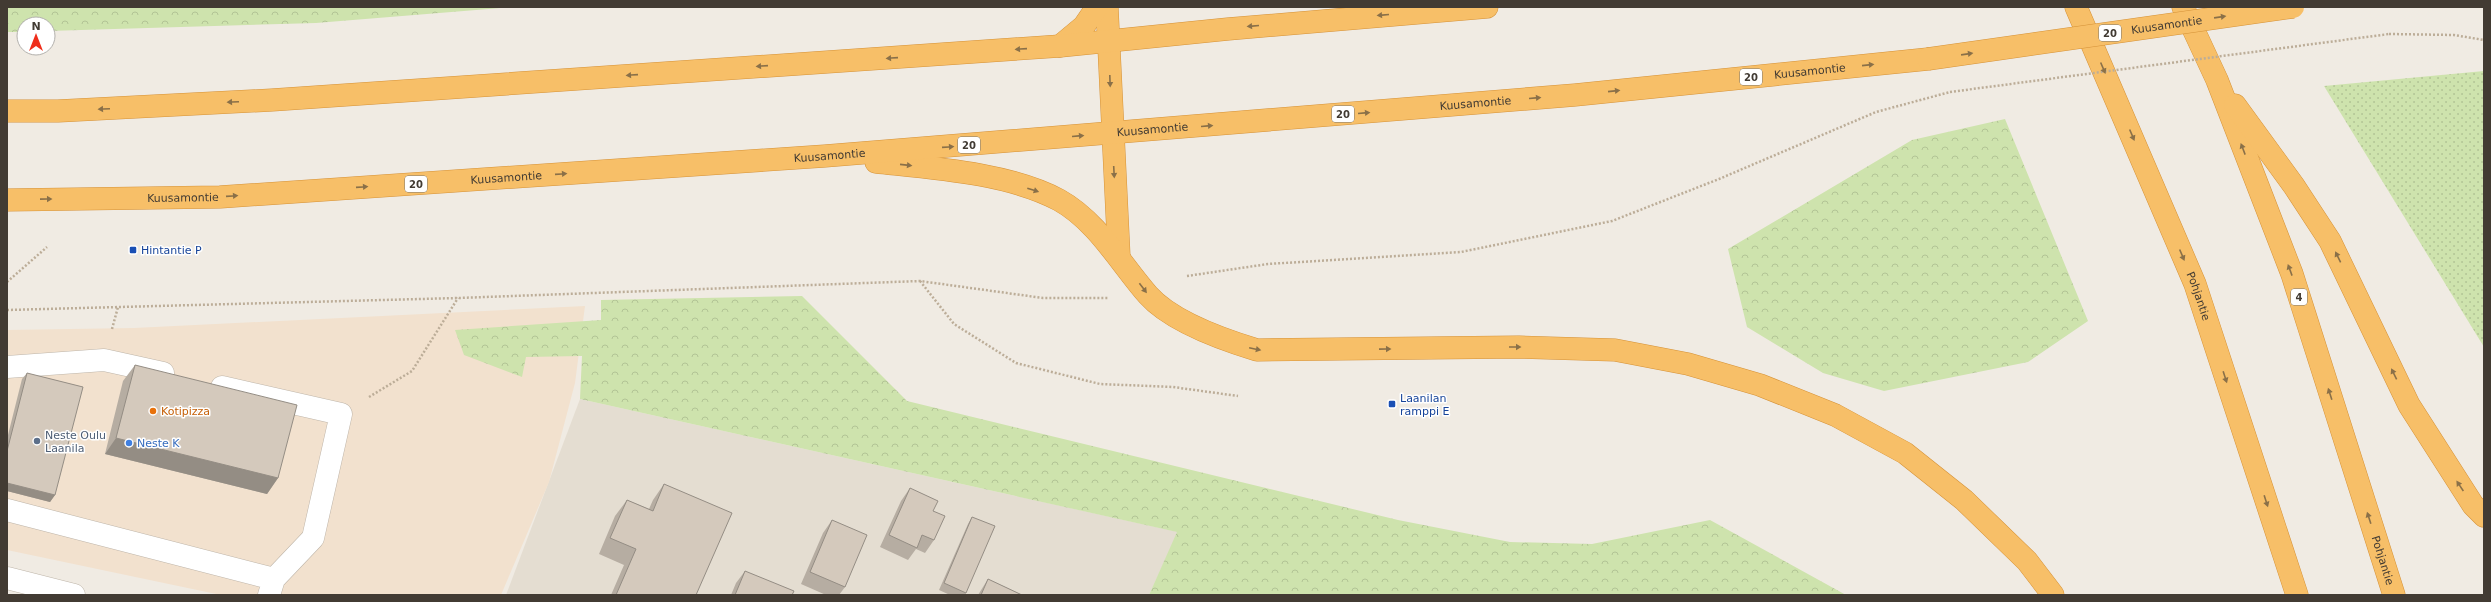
<svg xmlns="http://www.w3.org/2000/svg" width="2491" height="602" font-family="'DejaVu Sans',sans-serif">
	<style>
		.residential { fill: #e4ddd1 }
		.commercial { fill: #f2e1ce }
		.grass { fill: url(#grass-dots) }
		.forest { fill: url(#forest-crowns) }
		.lines { fill: none; stroke-linecap: round; stroke-linejoin: round }
		.minor-casing { stroke: #beb5a9; stroke-width: 23 }
		.highway-casing { stroke: #d59238; stroke-width: 23 }
		.path { stroke: #bcad98; stroke-width: 2.5; stroke-dasharray: 2 2; stroke-linecap: butt }
		.minor { stroke: #fff; stroke-width: 22 }
		.highway { stroke: #f7bf68; stroke-width: 22 }
		.highway-bridge-casing { stroke: #d59238; stroke-width: 23; stroke-linecap: butt }
		.path-bridge { stroke: #bcad98; stroke-width: 2.5; stroke-dasharray: 2 2; stroke-linecap: butt }
		.highway-bridge { stroke: #f7bf68; stroke-width: 22 }
		.wall { fill: #b6ada2 }
		.shaded-wall { fill: #948d84 }
		.building { fill: #d4c9bc; stroke: #948d84 }
		.oneway { fill: #8a7048 }
		.transit-dot { fill: #1a4fb4; stroke: #fff; stroke-width: 1.5 }
		.food-dot { fill: #e8710a; stroke: #fff; stroke-width: 1.5 }
		.service-dot { fill: #5c6f8a; stroke: #fff; stroke-width: 1.5 }
		.shop-dot { fill: #3f7fe0; stroke: #fff; stroke-width: 1.5 }
		.labels { text-anchor: middle; stroke-width: 3; stroke-linejoin: round; paint-order: stroke }
		.shield { fill: #fff; stroke: #7b7670; stroke-width: 1 }
		.shield-label { font-size: 10px; font-weight: bold; fill: #423b33 }
		.street-label { font-size: 11px; fill: #423b33; stroke: #fff }
		.transit-label { font-size: 11px; fill: #164399; stroke: #fff; text-anchor: start }
		.food-label { font-size: 11px; fill: #c56008; stroke: #fff; text-anchor: start }
		.service-label { font-size: 11px; fill: #4e5e75; stroke: #fff; text-anchor: start }
		.shop-label { font-size: 11px; fill: #366cbe; stroke: #fff; text-anchor: start }
	</style>
	<defs>
		<pattern id="grass-dots" width="8" height="8" patternUnits="userSpaceOnUse"><rect width="8" height="8" fill="#cee3ad"/><path d="M2 2h.1M6 6h.1" fill="none" stroke="#b2c495" stroke-width="1.8" stroke-linecap="round"/></pattern>
		<pattern id="forest-crowns" width="20" height="18" patternUnits="userSpaceOnUse"><rect width="20" height="18" fill="#cee3ad"/><path d="M2 6a3 3 0 1 1 6 0M12 15a3 3 0 1 1 6 0" fill="none" stroke="#b2c495"/></pattern>
	</defs>
	<rect width="100%" height="100%" fill="#f0ebe3"/>
	<path class="residential" d="M580,399l598,133 -29,63h-643z"/>
	<path class="commercial" d="M585,306l-10,77 -26,99 -48,113h-280l-214,-45v-220l127,-2z"/>
	<path class="grass" d="M2484,71v276l-160,-261z"/>
	<path class="forest" d="M7,7h506l-197,16 -268,8v-7h-24v8h-17z
		M2005,119l83,202 -60,41 -144,29 -61,-18 -76,-46 -19,-78 184,-109z
		M802,296l105,105 491,119 112,22 82,2 118,-24 136,75h-697l28,-63 -597,-133 2,-43 -56,1 -4,20 -58,-22 -9,-25 146,-10v-20z"/>
	<g class="lines">
		<g class="minor-casing">
			<path id="minor" d="M7,367l97,-7 59,13
				M222,387l119,27 -28,124 -39,41 -5,16
				M7,510l267,69
				M7,578l67,17"/>
		</g>
		<g class="highway-casing">
			<g id="highway">
				<path d="M1107,7l12,249"/>
				<path id="s1" d="M2076,7l119,277 102,311"/>
				<path id="s2" d="M2183,7l34,73 75,194 102,321"/>
				<path d="M1060,46l24,-20 13,-19"/>
				<path d="M2235,105l59,81 36,55 79,164 64,100 11,11"/>
				<path d="M7,111h51l214,-11 788,-54 168,-17 259,-22"/>
				<path d="M876,162c56,6 133,11 183,38 38,21 61,63 89,95 24,27 76,45 109,55l262,-3 96,3 73,14 72,21 75,30 70,38 59,47 63,61 26,34"/>
				<path id="s3" d="M7,200l213,-3 605,-41 750,-61 353,-36"/>
			</g>
		</g>
		<path class="path" d="M2389,34l65,1 30,5
			M1187,276l81,-12 193,-12 151,-31 107,-42 157,-67 74,-20
			M920,281l34,43 62,39 84,21 73,3 65,9
			M7,282l40,-35
			M7,310l451,-12 462,-17 123,17h66
			M112,329l6,-22
			M369,397l43,-26 46,-73"/>
		<use href="#minor" class="minor"/>
		<use href="#highway" class="highway"/>
		<g class="highway-bridge-casing">
			<g id="highway-bridge">
				<path id="s4" d="M1928,59l365,-52"/>
			</g>
		</g>
		<path class="path-bridge" d="M1950,92l439,-58"/>
		<use href="#highway-bridge" class="highway-bridge"/>
	</g>
	<path class="wall" d="M135,365l143,113 -11,16 -162,-40 18,-73z
		M27,373l28,122 -5,7 -43,-11v-52l15,-60z
		M664,484l32,111h-85l13,-30 -25,-11 16,-38 12,-16 22,9 4,-9z
		M910,488l23,23 1,29 -9,13 -9,-4 -8,11 -28,-13 21,-46z
		M972,517l-6,76 -1,2h-15l-11,-5 29,-66z
		M832,520l13,67 -6,8h-13l-25,-11 22,-51z
		M745,571l47,24h-61l5,-12z
		M988,579l34,16h-44z"/>
	<path class="shaded-wall" d="M116,438l162,40 -11,16 -162,-40z
		M7,483l48,12 -5,7 -43,-11z"/>
	<path class="building" d="M135,365l162,40 -19,73 -162,-40z
		M27,373l56,14 -28,108 -48,-12v-32z
		M664,484l68,29 -36,82h-80l20,-46 -26,-11 17,-38 26,11z
		M910,488l28,13 -5,10 12,5 -11,24 -12,-5 -5,13 -28,-13z
		M972,517l23,9 -29,67 -22,-10z
		M832,520l35,15 -22,52 -35,-15z
		M745,571l49,20 -2,4h-57z
		M988,579l34,16h-41z"/>
	<defs><path id="oneway-solid" d="M-6-.8H1V-3.2L6.5 0L1 3.2V.8H-6Z"/></defs>
	<g class="oneway">
		<use href="#oneway-solid" transform="translate(1383 15) rotate(175)"/>
		<use href="#oneway-solid" transform="translate(2220 17) rotate(-8)"/>
		<use href="#oneway-solid" transform="translate(1253 26) rotate(175)"/>
		<use href="#oneway-solid" transform="translate(1021 49) rotate(176)"/>
		<use href="#oneway-solid" transform="translate(1967 54) rotate(-8)"/>
		<use href="#oneway-solid" transform="translate(892 58) rotate(176)"/>
		<use href="#oneway-solid" transform="translate(1868 65) rotate(-6)"/>
		<use href="#oneway-solid" transform="translate(762 66) rotate(176)"/>
		<use href="#oneway-solid" transform="translate(2103 68) rotate(67)"/>
		<use href="#oneway-solid" transform="translate(632 75) rotate(176)"/>
		<use href="#oneway-solid" transform="translate(1110 81) rotate(88)"/>
		<use href="#oneway-solid" transform="translate(1614 91) rotate(-6)"/>
		<use href="#oneway-solid" transform="translate(1535 98) rotate(-5)"/>
		<use href="#oneway-solid" transform="translate(233 102) rotate(177)"/>
		<use href="#oneway-solid" transform="translate(104 109) rotate(177)"/>
		<use href="#oneway-solid" transform="translate(1364 113) rotate(-5)"/>
		<use href="#oneway-solid" transform="translate(1207 126) rotate(-5)"/>
		<use href="#oneway-solid" transform="translate(2132 135) rotate(67)"/>
		<use href="#oneway-solid" transform="translate(1078 136) rotate(-5)"/>
		<use href="#oneway-solid" transform="translate(948 147) rotate(-4)"/>
		<use href="#oneway-solid" transform="translate(2243 149) rotate(-111)"/>
		<use href="#oneway-solid" transform="translate(906 165) rotate(6)"/>
		<use href="#oneway-solid" transform="translate(1114 172) rotate(87)"/>
		<use href="#oneway-solid" transform="translate(561 174) rotate(-4)"/>
		<use href="#oneway-solid" transform="translate(362 187) rotate(-4)"/>
		<use href="#oneway-solid" transform="translate(1033 190) rotate(18)"/>
		<use href="#oneway-solid" transform="translate(232 196) rotate(-4)"/>
		<use href="#oneway-solid" transform="translate(46 199) rotate(-1)"/>
		<use href="#oneway-solid" transform="translate(2182 255) rotate(67)"/>
		<use href="#oneway-solid" transform="translate(2338 257) rotate(-116)"/>
		<use href="#oneway-solid" transform="translate(2290 270) rotate(-110)"/>
		<use href="#oneway-solid" transform="translate(1143 288) rotate(53)"/>
		<use href="#oneway-solid" transform="translate(1515 347)"/>
		<use href="#oneway-solid" transform="translate(1255 349) rotate(12)"/>
		<use href="#oneway-solid" transform="translate(1385 349) rotate(-1)"/>
		<use href="#oneway-solid" transform="translate(2394 374) rotate(-116)"/>
		<use href="#oneway-solid" transform="translate(2225 377) rotate(72)"/>
		<use href="#oneway-solid" transform="translate(2330 394) rotate(-108)"/>
		<use href="#oneway-solid" transform="translate(2460 486) rotate(-124)"/>
		<use href="#oneway-solid" transform="translate(2266 501) rotate(72)"/>
		<use href="#oneway-solid" transform="translate(2369 518) rotate(-108)"/>
	</g>
	<g class="transit-dot">
		<rect x="129" y="246" width="8" height="8" rx="2"/>
		<rect x="1388" y="400" width="8" height="8" rx="2"/>
	</g>
	<circle class="food-dot" cx="153" cy="411" r="4"/>
	<circle class="service-dot" cx="37" cy="441" r="4"/>
	<circle class="shop-dot" cx="129" cy="443" r="4"/>
	<g class="labels">
		<g class="shield">
			<rect x="2099" y="25" width="22" height="16" rx="3"/>
			<rect x="1740" y="69" width="22" height="16" rx="3"/>
			<rect x="1332" y="106" width="22" height="16" rx="3"/>
			<rect x="958" y="137" width="22" height="16" rx="3"/>
			<rect x="405" y="176" width="22" height="16" rx="3"/>
			<rect x="2291" y="289" width="16" height="16" rx="3"/>
		</g>
		<g class="shield-label">
			<text x="2110" y="37">20</text>
			<text x="1751" y="81">20</text>
			<text x="1343" y="118">20</text>
			<text x="969" y="149">20</text>
			<text x="416" y="188">20</text>
			<text x="2299" y="301">4</text>
		</g>
		<g class="street-label">
			<text dy="4" stroke="none"><textPath href="#s4" startOffset="241">Kuusamontie</textPath></text>
			<text dy="4" stroke="none"><textPath href="#s3" startOffset="1808">Kuusamontie</textPath></text>
			<text dy="4" stroke="none"><textPath href="#s3" startOffset="1472">Kuusamontie</textPath></text>
			<text dy="4" stroke="none"><textPath href="#s3" startOffset="1148">Kuusamontie</textPath></text>
			<text dy="4" stroke="none"><textPath href="#s3" startOffset="824">Kuusamontie</textPath></text>
			<text dy="4" stroke="none"><textPath href="#s3" startOffset="500">Kuusamontie</textPath></text>
			<text dy="4" stroke="none"><textPath href="#s3" startOffset="176">Kuusamontie</textPath></text>
			<text dy="4" stroke="none"><textPath href="#s1" startOffset="314">Pohjantie</textPath></text>
			<text dy="4" stroke="none"><textPath href="#s2" startOffset="589">Pohjantie</textPath></text>
		</g>
		<g class="transit-label">
			<text x="141" y="254">Hintantie P</text>
			<text x="1400" y="402">Laanilan<tspan x="1400" dy="13">ramppi E</tspan></text>
		</g>
		<g class="food-label">
			<text x="161" y="415">Kotipizza</text>
		</g>
		<g class="service-label">
			<text x="45" y="439">Neste Oulu<tspan x="45" dy="13">Laanila</tspan></text>
		</g>
		<g class="shop-label">
			<text x="137" y="447">Neste K</text>
		</g>
	</g>
	<rect width="2491" height="602" fill="none" stroke="#423b33" stroke-width="16"/>
	<g transform="translate(36 36)"><circle r="19" fill="#ffffff" stroke="#b3b1ad"/>
	<path d="M0-3L7 15L0 10L-7 15Z" fill="#ef2e1b"/>
	<text y="-6" font-size="11" font-weight="bold" text-anchor="middle" fill="#423b33">N</text>
	</g>
</svg>
